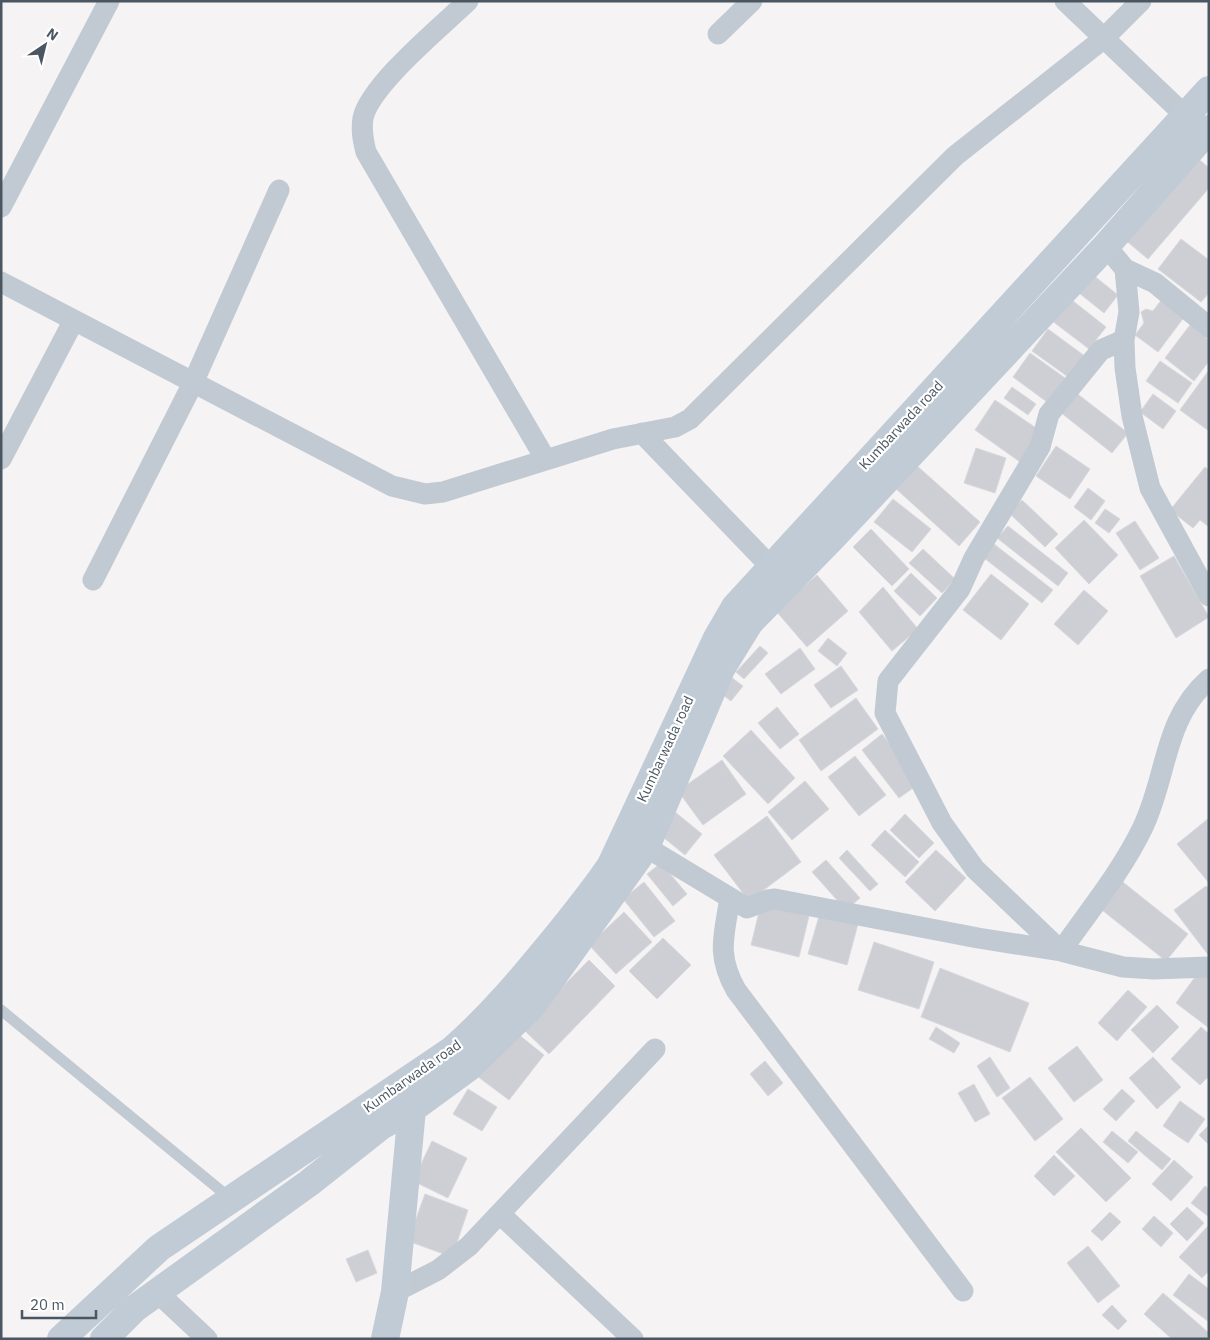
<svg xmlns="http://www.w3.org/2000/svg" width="1210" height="1340" font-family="'IBM Plex Sans',sans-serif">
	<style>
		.building { fill: #cdcfd5; stroke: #d7d9de }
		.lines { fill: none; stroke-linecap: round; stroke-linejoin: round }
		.lane { stroke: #c1cad2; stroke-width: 11 }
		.street { stroke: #c1cad2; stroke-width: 21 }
		.secondary { stroke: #c1cbd6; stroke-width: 28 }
		.labels { text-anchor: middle; stroke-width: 4.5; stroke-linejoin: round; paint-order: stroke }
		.street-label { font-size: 14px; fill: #4a5661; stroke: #fff }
	</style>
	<rect width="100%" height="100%" fill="#f5f3f3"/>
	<path class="building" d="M1195,156l14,12v20l-61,71 -24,-20z
		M1181,239l28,21v33l-8,9 -43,-33z
		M1093,275l25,20 -14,18 -25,-20z
		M1068,297l38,30 -17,22 -38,-29z
		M1162,299l23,17 -27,36 -23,-17 9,-12 -3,-11 5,-3 7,2z
		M1190,325l19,14v22l-15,20 -29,-23z
		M1048,329l38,28 -15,22 -39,-28z
		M1030,353l35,25 -18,24 -34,-25z
		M1160,361l32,22 -14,20 -32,-22z
		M1209,370v61l-29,-21z
		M1012,387l24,17 -8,11 -24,-17z
		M1075,392l53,41 -16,20 -52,-41z
		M1153,394l23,17 -13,18 -23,-17z
		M995,400l47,32 -22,30 -45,-32z
		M1056,446l34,23 -20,30 -34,-23z
		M976,448l30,10 -11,35 -31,-10z
		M915,464l65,58 -21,24 -65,-59z
		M1205,467l4,3v57l-9,-7 -7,8 -23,-18z
		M1088,488l17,13 -14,19 -17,-13z
		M893,499l38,30 -19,23 -38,-30z
		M1022,500l36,34 -13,13 -36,-34z
		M1105,509l15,10 -11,14 -14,-10z
		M1084,520l34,35 -29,29 -34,-36z
		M1135,521l24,37 -19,12 -24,-37z
		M1008,526l60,47 -10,13 -61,-48z
		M871,529l38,40 -17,17 -39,-39z
		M994,544l59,46 -11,13 -58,-45z
		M923,549l32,30 -13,14 -33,-30z
		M1174,556l35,61 -33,21 -36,-62z
		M911,573l26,25 -17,18 -26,-25z
		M991,574l38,30 -28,36 -38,-30z
		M817,575l31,36 -41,36 -31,-36z
		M883,587l35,42 -26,22 -33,-39z
		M1084,590l24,21 -30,34 -24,-21z
		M828,638l19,15 -10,13 -19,-15z
		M760,646l8,7 -24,26 -8,-7z
		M800,648l15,21 -34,25 -16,-20z
		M841,666l17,24 -27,18 -17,-23z
		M731,677l12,9 -12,15 -12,-9z
		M856,698l22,31 -57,42 -22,-31z
		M777,707l22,27 -19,15 -22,-26z
		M751,730l44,48 -27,26 -45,-48z
		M882,734l38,49 -21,15 -37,-48z
		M855,756l31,39 -27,21 -31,-39z
		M722,760l24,34 -43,31 -25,-34z
		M805,781l24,28 -37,31 -24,-28z
		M675,812l27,22 -17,21 -27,-22z
		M905,814l29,29 -15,15 -29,-28z
		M767,816l34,46 -52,39 -35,-46z
		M1209,818v65l-32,-39z
		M885,830l34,32 -14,15 -34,-32z
		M847,850l31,34 -8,7 -31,-33z
		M936,850l30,28 -31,33 -30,-29z
		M826,860l34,38 -14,12 -34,-38z
		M661,863l26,31 -14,12 -26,-32z
		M1119,879l69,55 -22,27 -69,-55z
		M644,882l31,39 -21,16 -31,-38z
		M1206,886l3,3v67l-35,-46z
		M761,904l48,12 -10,41 -48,-12z
		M624,912l28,30 -36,32 -27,-29z
		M820,913l38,11 -11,41 -39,-11z
		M663,938l28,27 -34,34 -28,-28z
		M874,942l60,20 -15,47 -61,-19z
		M589,960l26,26 -66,68 -27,-26z
		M940,968l89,35 -19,49 -89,-35z
		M1201,969l8,6v53l-33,-25z
		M1128,990l19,17 -30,34 -19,-18z
		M1157,1005l22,22 -26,26 -22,-23z
		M936,1027l24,16 -6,10 -25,-14z
		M1201,1027l8,7v42l-9,9 -29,-26z
		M513,1030l31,25 -35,45 -32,-24z
		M1077,1046l26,34 -29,22 -26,-34z
		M990,1057l20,31 -13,9 -20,-31z
		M1153,1057l28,30 -24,22 -28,-31z
		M765,1061l18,22 -15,13 -18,-22z
		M1030,1077l33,42 -28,22 -33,-43z
		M974,1084l16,30 -15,8 -17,-29z
		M468,1089l29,18 -15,24 -29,-17z
		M1122,1089l13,12 -19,20 -13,-12z
		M1180,1101l25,18 -17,24 -25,-17z
		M1209,1125v20l-10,-10z
		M1081,1128l50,50 -25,24 -50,-50z
		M1112,1131l26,21 -10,11 -25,-21z
		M1136,1131l35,28 -9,11 -34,-29z
		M432,1141l35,17 -19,40 -35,-17z
		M1054,1155l21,21 -21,20 -20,-20z
		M1174,1160l19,17 -22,24 -19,-17z
		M1205,1186l4,3v28l-18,-14z
		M425,1194l43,16 -16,47 -44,-16z
		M1187,1207l17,16 -17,18 -17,-17z
		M1110,1212l11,10 -19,19 -11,-10z
		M1154,1216l19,17 -12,14 -19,-18z
		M1208,1226l1,45 -7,7 -23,-21z
		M1088,1246l32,40 -22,17 -31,-40z
		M368,1250l9,23 -21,9 -10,-23z
		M1189,1274l20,15v33l-36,-27z
		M1163,1293l46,40 -3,6h-34l-28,-25z
		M1112,1305l15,16 -9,9 -16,-15z"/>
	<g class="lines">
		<path class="lane" d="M1,1010l230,189"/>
		<path class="street" d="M468,1c-26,25 -98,84 -105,117 -2,12 0,22 3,34l180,308
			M1065,1l132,126
			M718,34l34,-33
			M1,207l108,-206
			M1106,246l19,23 4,43 -5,28 1,28 7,48 18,72 59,108
			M1125,269l30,14 54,44
			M1,282l391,204 33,8 18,-2 170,-53 62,-12 15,-8 265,-263 148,-117 38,-38
			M642,433l129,134
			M1,459l73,-139
			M93,580l100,-197 86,-193
			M646,847l101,61 21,-8 7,-1 203,39 83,13 62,16 31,2 55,-2
			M730,898c-6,38 -14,56 6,92l227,301
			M1061,951l-86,-82 -33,-46 -57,-110 3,-32 72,-92 14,-31 66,-111 9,-33 52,-64 23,-10
			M1061,951c28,-40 61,-80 82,-124 25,-53 20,-107 66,-148
			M500,1214l133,125
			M157,1292l50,47
			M395,1292l43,-22 31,-24 186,-197"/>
		<path class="secondary" d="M61,1339l98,-91 293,-198c38,-33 69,-70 101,-109 20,-25 40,-49 58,-76l106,-227 18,-31 474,-517
			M104,1339l30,-30 175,-126 72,-57 31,-17 56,-41 64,-62 114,-159 75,-178 29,-47 82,-84 274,-292 103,-117
			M385,1339l10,-47 17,-183"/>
	</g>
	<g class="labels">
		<g class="street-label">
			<text transform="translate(901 425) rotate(-47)" y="5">Kumbarwada road</text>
			<text transform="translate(665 749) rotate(-65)" y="5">Kumbarwada road</text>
			<text transform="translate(412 1076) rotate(-35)" y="5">Kumbarwada road</text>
		</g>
	</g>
	<rect width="1210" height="1340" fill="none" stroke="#4a5661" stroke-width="5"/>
	<g transform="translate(45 45) rotate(35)" stroke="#ffffff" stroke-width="4" paint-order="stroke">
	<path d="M0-4L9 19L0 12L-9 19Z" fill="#4a5661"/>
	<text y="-8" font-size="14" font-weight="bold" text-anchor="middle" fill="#4a5661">N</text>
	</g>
	<path d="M22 1310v8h74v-8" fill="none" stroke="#4a5661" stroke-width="2.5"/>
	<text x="30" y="1310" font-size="15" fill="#4a5661" stroke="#ffffff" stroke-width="4" paint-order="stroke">20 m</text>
</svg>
